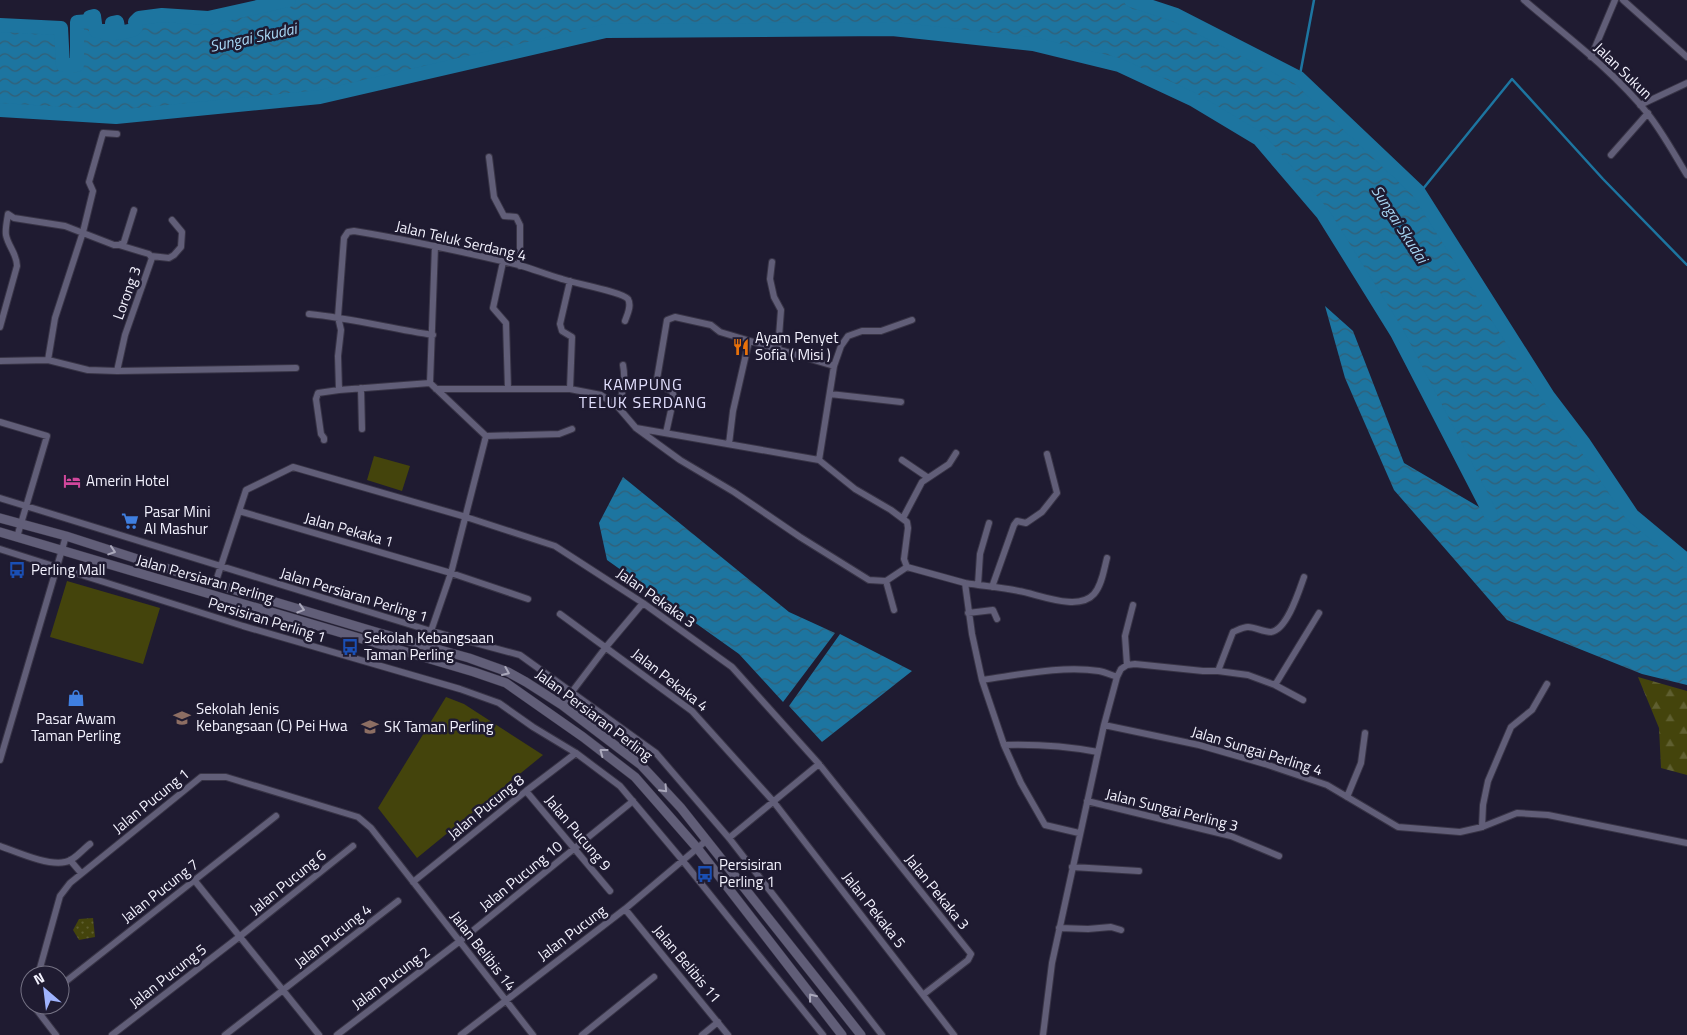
<svg xmlns="http://www.w3.org/2000/svg" width="1687" height="1035" font-family="'Titillium Web',sans-serif">
	<style>
		.grass { fill: #44440c }
		.forest { fill: url(#forest-firs) }
		.park { fill: url(#park-dots) }
		.water { fill: url(#water-waves) }
		.lines { fill: none; stroke-linecap: round; stroke-linejoin: round }
		.stream { stroke: #1d75a0; stroke-width: 2.5 }
		.river { stroke: #1d75a0; stroke-width: 14 }
		.street-casing { stroke: #383446; stroke-width: 8 }
		.secondary-casing { stroke: #383446; stroke-width: 10 }
		.street { stroke: #615e78; stroke-width: 6 }
		.secondary { stroke: #615e78; stroke-width: 9 }
		.oneway { stroke: #aaa8bb }
		.labels { text-anchor: middle; stroke-width: 5; stroke-linejoin: round; paint-order: stroke }
		.street-label { font-size: 15px; fill: #f3f2fe; stroke: #1f1b31 }
		.poi-label { font-size: 15px; fill: #f3f2fe; stroke: #1f1b31; text-anchor: start }
		.water-label { font-size: 16px; font-style: italic; fill: #a8d7f4; stroke: #1f1b31 }
		.neighbourhood-label { font-size: 16px; letter-spacing: 1px; fill: #e3e0ff; stroke: #1f1b31 }
	</style>
	<defs>
		<pattern id="forest-firs" width="22" height="20" patternUnits="userSpaceOnUse" patternTransform="scale(1.25)"><rect width="22" height="20" fill="#44440c"/><path d="M5 1l3.5 6h-7zM16 11l3.5 6h-7z" fill="#5f5f30"/></pattern>
		<pattern id="park-dots" width="8" height="8" patternUnits="userSpaceOnUse" patternTransform="scale(1.25)"><rect width="8" height="8" fill="#44440c"/><path d="M2 2h.1M6 6h.1" fill="none" stroke="#5f5f30" stroke-width="1.8" stroke-linecap="round"/></pattern>
		<pattern id="water-waves" width="16" height="10" patternUnits="userSpaceOnUse" patternTransform="scale(1.25)"><rect width="16" height="10" fill="#1d75a0"/><path d="M0 5q4-4 8 0t8 0" fill="none" stroke="#335f76"/></pattern>
	</defs>
	<rect width="100%" height="100%" fill="#1f1b31"/>
	<path class="grass" d="M374,456l36,10 -8,25 -35,-11z
		M67,581l93,27 -17,56 -93,-27z
		M446,697l18,7 79,51 -126,103 -39,-50z"/>
	<path class="forest" d="M1638,677l49,14v84l-26,-7 -2,-40z"/>
	<path class="park" d="M93,918l2,19 -16,3 -6,-10 6,-11z"/>
	<path class="water" d="M289,0h842l45,15 123,63 119,113 130,205 35,46 49,73 55,46v124l-45,-11 -135,-54 -113,-130 -49,-112 -20,-72 28,25 51,132 87,51 -94,-181 -74,-119 -64,-75 -65,-39 -75,-35 -86,-21 -141,-15 -286,2 -286,66 -204,20 -116,-7v-85l61,3 2,36 14,1v-43l13,-1v-4l4,-1 2,15h10l1,3 6,-1 -1,-10 5,-1 2,11 14,-3 3,-3 -1,-5 4,-4 23,-3 46,3z
		M623,477l166,135 46,21 -52,69 -44,-48 -132,-94 -8,-37z
		M840,634l72,37 -90,71 -33,-36z"/>
	<g class="lines">
		<path class="stream" d="M1299,80l15,-80
			M1418,195l94,-116 91,100 84,86"/>
		<path class="river" d="M1131,0l45,15 123,63 119,113 130,205 35,46 49,73 55,46
			M0,25l61,3 2,37h14v-43l13,-1v-4l4,-1 2,15h10v3h7l-1,-11 5,-1 2,11 14,-3 3,-3 -1,-5 4,-4 23,-3 46,3 81,-18
			M0,110l116,7 204,-20 286,-66 286,-2 141,15 86,21 75,35 65,39 64,75 74,119 94,182"/>
		<g class="street-casing">
			<path id="street" d="M1524,0c42,36 89,70 124,114 15,19 26,40 39,61
				M1623,0l64,57
				M1591,57l24,-57
				M1640,105l47,-22
				M1611,155l37,-42
				M489,157l5,40 10,19 12,1 4,8v41
				M435,246l-5,137 56,53
				M151,256l18,2 5,-3 7,-8 1,-15 -10,-12
				M503,262l-10,46 13,15 2,66
				M772,262l-2,17 4,18 7,13 -3,40
				M309,314c42,4 83,15 124,21
				M0,327l17,-61c0,-12 -9,-20 -11,-31 -1,-6 1,-14 2,-21l6,4 51,8 49,19h5l5,-3 10,-32
				M48,360l7,-42 28,-86 10,-41 -4,-9 14,-49 14,1
				M0,361l48,-1 40,10 29,1 179,-3
				M117,371l8,-36 27,-77 -3,-4 -30,-9
				M361,388l1,41
				M436,389h134l31,6 17,12 18,21 44,32 54,32 66,45 69,43 17,1 21,-14
				M570,389l2,-52 -10,-6 -2,-7 10,-43
				M339,390l-1,-34 3,-26 -3,-13 6,-79 4,-6 6,-1c55,9 110,21 165,34 14,4 29,10 43,14 11,4 61,13 66,20 4,7 -1,16 -3,22
				M830,394l71,8
				M618,407c5,-15 8,-26 5,-42
				M0,422l47,14 -30,101
				M636,428l183,32 36,29 36,21 16,12 1,6 -4,31 3,8 58,16 7,51 10,46 22,65c34,-1 62,1 94,7
				M666,433l8,-36 -2,-6 -12,-5 -3,-7 10,-59 8,-3 36,8 9,7 114,34
				M486,436l73,-2 13,-5
				M324,440v-2l-3,-4 -5,-35 2,-6 21,-3 91,-7
				M729,444l4,-33 16,-70
				M819,460l15,-94 7,-20 7,-10 14,-5h19l31,-11
				M902,460l25,17
				M0,498l431,133 89,24 136,98 73,85 153,197
				M239,511l212,62 77,26
				M903,518l19,-36 27,-18 7,-11
				M0,549l243,77 217,63 39,14 34,24 43,26 44,33 63,75 140,174
				M886,581l8,29
				M965,583c18,3 36,4 54,8 19,3 59,21 75,3 8,-9 10,-25 13,-36
				M215,584l31,-94 47,-23 173,50 89,29 88,57 89,64 87,97 152,190 -3,6 -44,34
				M978,585l2,-31 9,-31
				M992,587l22,-62 3,-4 9,2 16,-11 15,-19 -10,-39
				M968,613l25,-3 4,9
				M560,614l132,97 81,90 181,234
				M431,631l20,-58 35,-137
				M1127,665l-2,-29 8,-31
				M1218,671l15,-39c5,-2 10,-5 15,-5 7,0 15,5 23,5 16,-2 28,-41 33,-55
				M982,680c36,-5 81,-15 117,-9 6,1 12,4 18,6
				M1275,685l44,-72
				M562,705l44,-58 37,-44
				M1104,725l95,20 66,19 62,21 71,42 62,5 22,-5 35,-14 31,2 139,28
				M1004,745l17,38 24,42 34,8
				M0,760l66,-224
				M526,791l84,100
				M1347,797l14,-34 4,-30
				M1087,801l144,35 48,20
				M1482,827l1,-22 5,-24 14,-33 9,-21 21,-17 15,-26
				M729,838l90,-74
				M0,846c17,6 48,20 65,16 9,-1 18,-13 25,-18
				M70,860l11,13
				M1072,867l67,4
				M195,881l124,154
				M413,882l113,-91 50,-38
				M625,909l103,126
				M1059,928l29,1 23,-2 10,3
				M38,975l22,-79 10,-13 131,-106h25l132,40 13,11 162,207
				M60,986l216,-170
				M33,1005l23,30
				M112,1035l127,-98 114,-91
				M225,1035l173,-134
				M337,1035l123,-94 173,-140
				M461,1035l164,-126 82,-69
				M582,1035l72,-58
				M702,1035l16,-13
				M1043,1035l9,-72 52,-238 13,-48 4,-8 6,-4 8,-1 68,7h15l30,4 27,10 28,15"/>
		</g>
		<g class="secondary-casing">
			<path id="secondary" d="M0,518l66,18 149,48 161,48 93,26 39,14 18,10 36,23 79,60 40,43 180,227
				M0,532l474,140 32,11 77,54 52,40 63,72 144,186"/>
		</g>
		<use href="#street" class="street"/>
		<use href="#secondary" class="secondary"/>
	</g>
	<defs><path id="oneway-chevron" d="M-2-3.5L2.5 0L-2 3.5" fill="none" stroke-width="1.6" stroke-linecap="round" stroke-linejoin="round" transform="scale(1.25)"/></defs>
	<g class="oneway">
		<use href="#oneway-chevron" transform="translate(112 551) rotate(18)"/>
		<use href="#oneway-chevron" transform="translate(301 609) rotate(17)"/>
		<use href="#oneway-chevron" transform="translate(506 672) rotate(23)"/>
		<use href="#oneway-chevron" transform="translate(603 752) rotate(-143)"/>
		<use href="#oneway-chevron" transform="translate(664 789) rotate(47)"/>
		<use href="#oneway-chevron" transform="translate(812 997) rotate(-128)"/>
	</g>
	<defs>
		<g id="restaurant-bare" transform="scale(1.35)"><path d="M-5-6h1v4h1v-4h1v4h1v-4h1v5L-1.5 .5V6h-2V.5L-5-1ZM5-6V6H3V1.5H1.5Q1.5-4 5-6Z" fill="#e8710a" stroke="#1f1b31" stroke-width="2.5" paint-order="stroke"/></g>
		<g id="hotel-bare" transform="scale(1.35)"><path d="M-6-4.5h1.5V1H6V5H4.5V3h-9V5H-6ZM-4 0a1.8 1.8 0 1 1 3.6 0ZM.5 0V-2.5h3Q6-2.5 6 0Z" fill="#d1479c" stroke="#1f1b31" stroke-width="2.5" paint-order="stroke"/></g>
		<g id="supermarket-bare" transform="scale(1.35)"><path d="M-6-5.5h2.5l.6 2H6L4.5 2H-2.5L-4.4-4H-6ZM-1.5 3.2a1.3 1.3 0 1 0 .1 0ZM3 3.2a1.3 1.3 0 1 0 .1 0Z" fill="#3f7fe0" stroke="#1f1b31" stroke-width="2.5" paint-order="stroke"/></g>
		<g id="bus-bare" transform="scale(1.35)"><path d="M-5-6H5V4H4V6H2V4H-2V6H-4V4H-5ZM-3.5-4V0h7V-4ZM-3.5 1.2v1.5H-2V1.2ZM2 1.2v1.5H3.5V1.2Z" fill="#1a4fb4" stroke="#1f1b31" stroke-width="2.5" paint-order="stroke"/></g>
		<g id="shop-bare" transform="scale(1.35)"><path d="M-5-2.5h2.3a2.7 3.5 0 0 1 5.4 0H5L5.5 6h-11ZM-1.5-2.5h3a1.5 2.3 0 0 0-3 0Z" fill="#3f7fe0" stroke="#1f1b31" stroke-width="2.5" paint-order="stroke"/></g>
		<g id="school-bare" transform="scale(1.35)"><path d="M0-5L7-2L0 1L-7-2ZM-4 1L0 2.5L4 1V4Q0 6-4 4Z" fill="#8d6e63" stroke="#1f1b31" stroke-width="2.5" paint-order="stroke"/></g>
	</defs>
	<g fill-rule="evenodd">
		<use href="#restaurant-bare" x="741" y="347"/>
		<use href="#hotel-bare" x="72" y="481"/>
		<use href="#supermarket-bare" x="130" y="521"/>
		<use href="#bus-bare" x="17" y="570"/>
		<use href="#bus-bare" x="350" y="647"/>
		<use href="#shop-bare" x="76" y="698"/>
		<use href="#school-bare" x="182" y="718"/>
		<use href="#school-bare" x="370" y="727"/>
		<use href="#bus-bare" x="705" y="874"/>
	</g>
	<g class="labels">
		<g class="street-label">
			<text transform="translate(1623 71) rotate(44)" y="5">Jalan Sukun</text>
			<text transform="translate(461 241) rotate(13)" y="5">Jalan Teluk Serdang 4</text>
			<text transform="translate(127 293) rotate(-70)" y="5">Lorong 3</text>
			<text transform="translate(349 530) rotate(16)" y="5">Jalan Pekaka 1</text>
			<text transform="translate(205 579) rotate(16)" y="5">Jalan Persiaran Perling</text>
			<text transform="translate(354 595) rotate(17)" y="5">Jalan Persiaran Perling 1</text>
			<text transform="translate(656 598) rotate(35)" y="5">Jalan Pekaka 3</text>
			<text transform="translate(267 620) rotate(17)" y="5">Persisiran Perling 1</text>
			<text transform="translate(670 680) rotate(38)" y="5">Jalan Pekaka 4</text>
			<text transform="translate(594 715) rotate(37)" y="5">Jalan Persiaran Perling</text>
			<text transform="translate(1257 751) rotate(17)" y="5">Jalan Sungai Perling 4</text>
			<text transform="translate(151 801) rotate(-39)" y="5">Jalan Pucung 1</text>
			<text transform="translate(486 807) rotate(-39)" y="5">Jalan Pucung 8</text>
			<text transform="translate(1172 810) rotate(14)" y="5">Jalan Sungai Perling 3</text>
			<text transform="translate(578 833) rotate(50)" y="5">Jalan Pucung 9</text>
			<text transform="translate(521 876) rotate(-39)" y="5">Jalan Pucung 10</text>
			<text transform="translate(288 882) rotate(-39)" y="5">Jalan Pucung 6</text>
			<text transform="translate(160 891) rotate(-38)" y="5">Jalan Pucung 7</text>
			<text transform="translate(937 892) rotate(51)" y="5">Jalan Pekaka 3</text>
			<text transform="translate(874 910) rotate(52)" y="5">Jalan Pekaka 5</text>
			<text transform="translate(572 933) rotate(-37)" y="5">Jalan Pucung</text>
			<text transform="translate(333 936) rotate(-38)" y="5">Jalan Pucung 4</text>
			<text transform="translate(483 951) rotate(52)" y="5">Jalan Belibis 14</text>
			<text transform="translate(687 964) rotate(50)" y="5">Jalan Belibis 11</text>
			<text transform="translate(168 976) rotate(-38)" y="5">Jalan Pucung 5</text>
			<text transform="translate(391 978) rotate(-37)" y="5">Jalan Pucung 2</text>
		</g>
		<g class="poi-label">
			<text x="755" y="343">Ayam Penyet<tspan x="755" dy="17">Sofia ( Misi )</tspan></text>
			<text x="86" y="486">Amerin Hotel</text>
			<text x="144" y="517">Pasar Mini<tspan x="144" dy="17">Al Mashur</tspan></text>
			<text x="31" y="575">Perling Mall</text>
			<text x="364" y="643">Sekolah Kebangsaan<tspan x="364" dy="17">Taman Perling</tspan></text>
			<text x="196" y="714">Sekolah Jenis<tspan x="196" dy="17">Kebangsaan (C) Pei Hwa</tspan></text>
			<text x="76" y="724" text-anchor="middle">Pasar Awam<tspan x="76" dy="17">Taman Perling</tspan></text>
			<text x="384" y="732">SK Taman Perling</text>
			<text x="719" y="870">Persisiran<tspan x="719" dy="17">Perling 1</tspan></text>
		</g>
		<g class="water-label">
			<text transform="translate(253 37) rotate(-12)" y="6">Sungai Skudai</text>
			<text transform="translate(1400 224) rotate(57)" y="6">Sungai Skudai</text>
		</g>
		<g class="neighbourhood-label">
			<text x="643" y="390">KAMPUNG<tspan x="643" dy="18">TELUK SERDANG</tspan></text>
		</g>
	</g>
	<g transform="translate(45 990) rotate(332)"><circle r="24" fill="#1f1b31" stroke="#747183"/>
	<path d="M0-4L9 19L0 12L-9 19Z" fill="#9fb3fd"/>
	<text y="-8" font-size="14" font-weight="bold" text-anchor="middle" fill="#f3f2fe">N</text>
	</g>
</svg>
